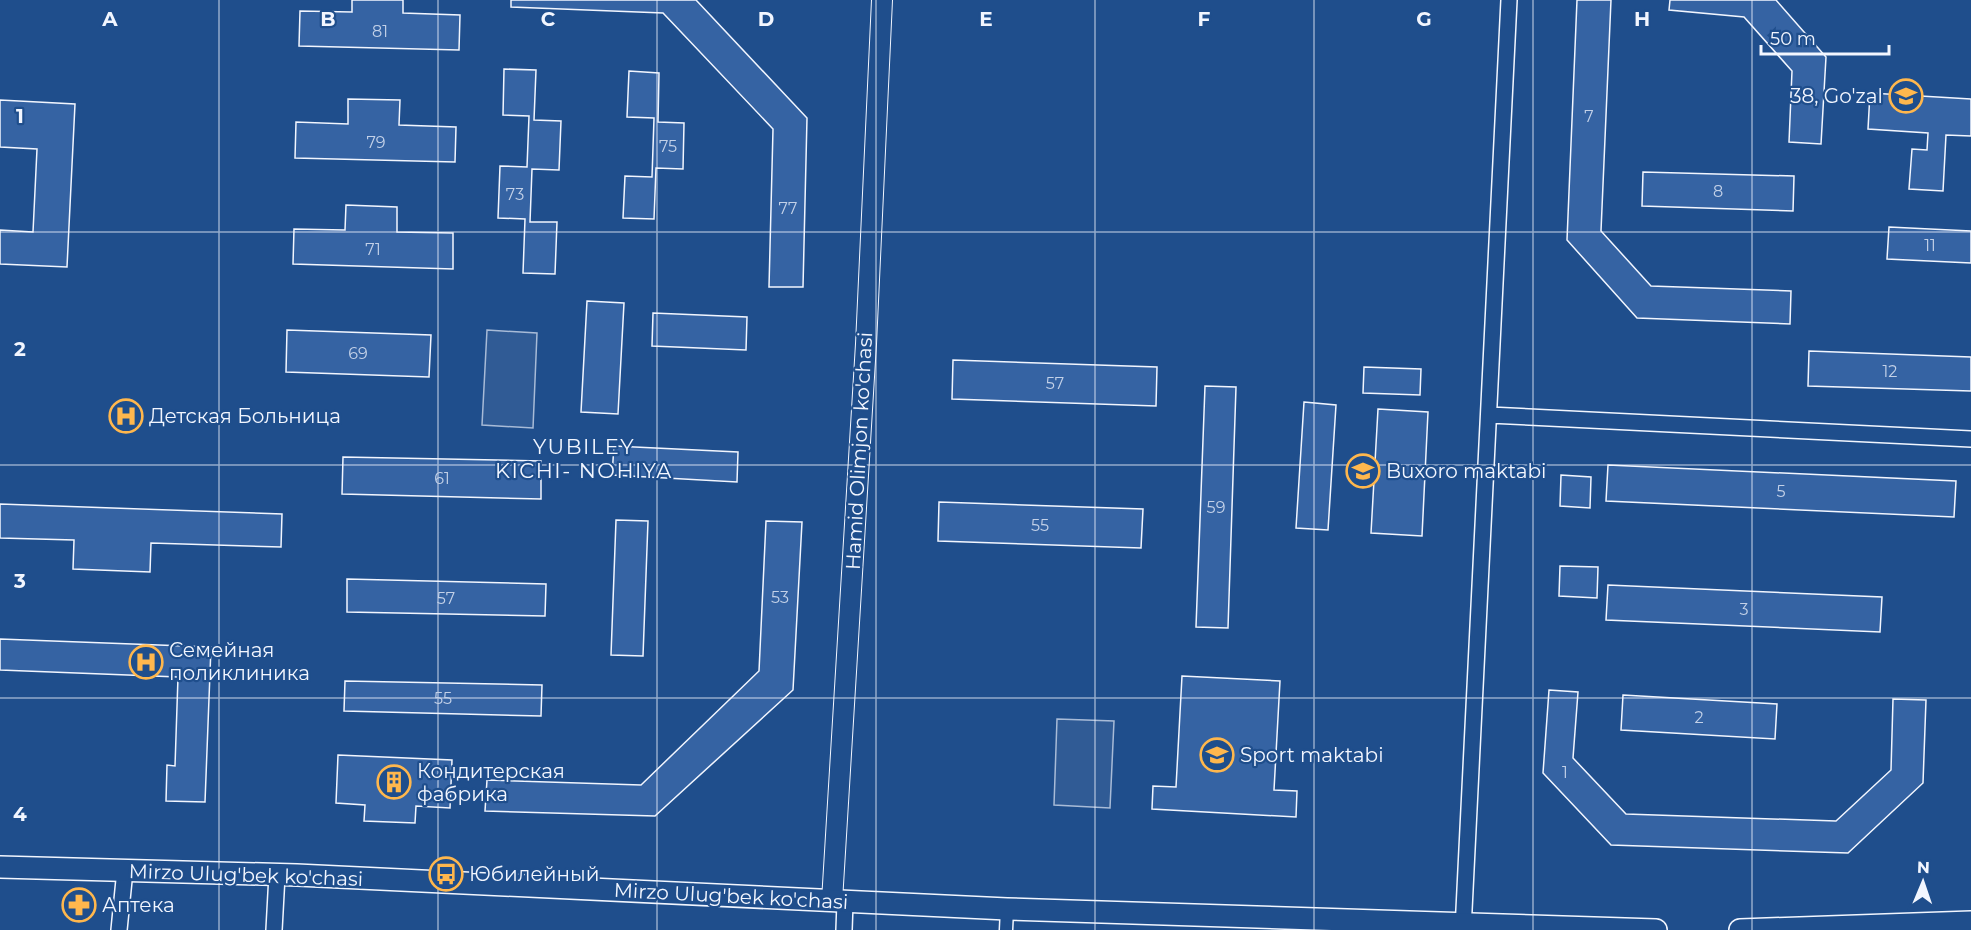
<svg xmlns="http://www.w3.org/2000/svg" width="1971" height="930" font-family="Montserrat,sans-serif">
	<style>
		.built { fill: #305b95; stroke: #a8bbd7; stroke-width: 1.5 }
		.building { fill: #3563a3; stroke: #f2f6ff; stroke-width: 1.5 }
		.lines { fill: none; stroke-linecap: round; stroke-linejoin: round }
		.pedestrian-casing { stroke: #f2f6ff; stroke-width: 15 }
		.minor-casing { stroke: #f2f6ff; stroke-width: 18 }
		.tertiary-casing { stroke: #f2f6ff; stroke-width: 22 }
		.secondary-casing { stroke: #f2f6ff; stroke-width: 24 }
		.pedestrian { stroke: #1f4e8c; stroke-width: 12 }
		.minor { stroke: #1f4e8c; stroke-width: 15 }
		.tertiary { stroke: #1f4e8c; stroke-width: 20 }
		.secondary { stroke: #1f4e8c; stroke-width: 21 }
		.grid { fill: none; stroke: #f2f6ff; stroke-width: 1.5; stroke-opacity: 0.55 }
		.labels { text-anchor: middle; stroke-width: 4.5; stroke-linejoin: round; paint-order: stroke }
		.number-label { font-size: 16px; fill: #c3d1e8 }
		.poi-label { font-size: 20px; fill: #f2f6ff; stroke: #1f4e8c; text-anchor: start }
		.street-label { font-size: 20px; fill: #f2f6ff; stroke: #1f4e8c }
		.neighbourhood-label { font-size: 21px; letter-spacing: 1.5px; fill: #f2f6ff; stroke: #1f4e8c }
		.grid-label { font-size: 20px; text-anchor: middle; font-weight: bold; fill: #f2f6ff; stroke: #1f4e8c; stroke-width: 4.5; stroke-linejoin: round; paint-order: stroke }
	</style>
	<rect width="100%" height="100%" fill="#1f4e8c"/>
	<path class="built" d="M487,330l50,3 -4,95 -51,-3z
		M1057,719l57,2 -4,87 -56,-3z"/>
	<path class="building" d="M352,0h51v13l57,2 -1,35 -160,-4 1,-35 52,1z
		M511,0h185l111,118 -4,169h-34l4,-158 -110,-116 -152,-6z
		M1577,0h34l-10,231 50,55 140,5 -1,33 -153,-6 -70,-78z
		M1670,0h106l50,57 -5,87 -32,-2 3,-71 -48,-54 -75,-7z
		M504,69l32,1 -2,50 27,1 -2,49 -27,-1 -2,53h27l-2,52 -32,-1 2,-54 -27,-1 2,-52 27,1 2,-51 -26,-1z
		M629,71l30,2 -1,49 26,1 -1,46 -27,-1 -2,51 -31,-1 2,-42 27,1 2,-59 -27,-1z
		M1870,93l101,6v37l-25,-1 -3,56 -34,-2 3,-40 15,1 1,-17 -60,-4z
		M348,99l52,1 -1,25 57,2 -1,35 -160,-4 1,-36 52,2z
		M0,100l75,4 -8,163 -67,-3v-34l33,2 4,-83 -37,-2z
		M1643,172l151,4 -1,35 -151,-5z
		M346,205l51,2v25l56,1v36l-160,-5 1,-35 51,1z
		M1889,227l82,4v32l-84,-4z
		M587,301l37,2 -6,111 -37,-2z
		M653,313l94,4 -1,33 -94,-4z
		M287,330l144,5 -2,42 -143,-5z
		M1809,351l162,6v34l-163,-5z
		M953,360l204,7 -1,39 -204,-7z
		M1364,367l57,2 -1,26 -57,-2z
		M1205,386l31,1 -8,241 -32,-1z
		M1304,402l32,3 -8,125 -32,-2z
		M1378,409l50,3 -6,124 -51,-3z
		M614,446l124,6 -1,30 -125,-7z
		M343,457l198,4v38l-199,-5z
		M1608,465l348,16 -2,36 -348,-16z
		M1561,475l30,2 -1,31 -30,-2z
		M939,502l204,7 -2,39 -203,-7z
		M0,504l282,10 -1,33 -130,-4 -1,29 -77,-3 1,-29 -74,-2z
		M616,520l32,1 -5,135 -32,-1z
		M766,521l36,1 -9,168 -138,126 -170,-5 2,-31 154,5 118,-114z
		M1560,566l38,1 -1,31 -38,-2z
		M347,579l199,5 -1,32 -198,-4z
		M1608,585l274,12 -2,35 -274,-12z
		M0,639l211,8 -6,155 -39,-1 1,-36 8,1 3,-89 -178,-7z
		M1182,676l98,5 -6,109 23,1 -1,26 -144,-8 1,-23 23,1z
		M345,681l197,4 -1,31 -197,-5z
		M1549,690l29,2 -5,66 53,56 210,7 55,-51 2,-71 33,1 -3,83 -75,70 -237,-8 -68,-72z
		M1623,695l154,9 -2,35 -154,-9z
		M338,755l114,5 -2,48 -34,-2 -1,17 -51,-2 1,-16 -29,-2z"/>
	<g class="lines">
		<g class="pedestrian-casing">
			<path id="pedestrian" d="M1006,930l1,-21"/>
		</g>
		<g class="minor-casing">
			<path id="minor" d="M1489,415l482,24
				M119,930l6,-60
				M274,930l3,-55
				M844,930l1,-28
				M1463,930l46,-930"/>
		</g>
		<g class="tertiary-casing">
			<path id="tertiary" d="M832,901l34,-557 16,-344"/>
		</g>
		<g class="secondary-casing">
			<path id="secondary" d="M0,867l297,8 710,34 649,21
				M1740,930l231,-8"/>
		</g>
		<use href="#pedestrian" class="pedestrian"/>
		<use href="#minor" class="minor"/>
		<use href="#tertiary" class="tertiary"/>
		<use href="#secondary" class="secondary"/>
	</g>
	<path class="grid" d="M219,0v930M438,0v930M657,0v930M876,0v930M1095,0v930M1314,0v930M1533,0v930M1752,0v930M0,232h1971M0,465h1971M0,698h1971"/>
	<defs>
		<g id="school-ring" transform="scale(1.725)"><circle r="9.5" fill="#1f4e8c" stroke="#ffb74d" stroke-width="1.5"/><path d="M0-5L7-2L0 1L-7-2ZM-4 1L0 2.5L4 1V4Q0 6-4 4Z" fill="#ffb74d"/></g>
		<g id="hospital-ring" transform="scale(1.725)"><circle r="9.5" fill="#1f4e8c" stroke="#ffb74d" stroke-width="1.5"/><path d="M-5-5h3v3.5h4V-5h3V5h-3V1.5h-4V5h-3Z" fill="#ffb74d"/></g>
		<g id="building-ring" transform="scale(1.725)"><circle r="9.5" fill="#1f4e8c" stroke="#ffb74d" stroke-width="1.5"/><path d="M-4-6H4V6H1V3H-1V6H-4ZM-2.5-4.3h1.7v1.8h-1.7ZM.8-4.3h1.7v1.8H.8ZM-2.5-1h1.7V.8h-1.7ZM.8-1h1.7V.8H.8Z" fill="#ffb74d"/></g>
		<g id="bus-ring" transform="scale(1.725)"><circle r="9.5" fill="#1f4e8c" stroke="#ffb74d" stroke-width="1.5"/><path d="M-5-6H5V4H4V6H2V4H-2V6H-4V4H-5ZM-3.5-4V0h7V-4ZM-3.5 1.2v1.5H-2V1.2ZM2 1.2v1.5H3.5V1.2Z" fill="#ffb74d"/></g>
		<g id="pharmacy-ring" transform="scale(1.725)"><circle r="9.5" fill="#1f4e8c" stroke="#ffb74d" stroke-width="1.5"/><path d="M-2-6h4v4h4v4h-4v4h-4v-4h-4v-4h4Z" fill="#ffb74d"/></g>
	</defs>
	<g fill-rule="evenodd">
		<use href="#school-ring" x="1906" y="96"/>
		<use href="#hospital-ring" x="126" y="416"/>
		<use href="#school-ring" x="1363" y="471"/>
		<use href="#hospital-ring" x="146" y="662"/>
		<use href="#school-ring" x="1217" y="755"/>
		<use href="#building-ring" x="394" y="782"/>
		<use href="#bus-ring" x="446" y="874"/>
		<use href="#pharmacy-ring" x="79" y="905"/>
	</g>
	<g class="labels">
		<g class="number-label">
			<text x="380" y="37">81</text>
			<text x="1589" y="122">7</text>
			<text x="376" y="148">79</text>
			<text x="668" y="152">75</text>
			<text x="1718" y="197">8</text>
			<text x="515" y="200">73</text>
			<text x="788" y="214">77</text>
			<text x="1930" y="251">11</text>
			<text x="373" y="255">71</text>
			<text x="358" y="359">69</text>
			<text x="1890" y="377">12</text>
			<text x="1055" y="389">57</text>
			<text x="442" y="484">61</text>
			<text x="1781" y="497">5</text>
			<text x="1216" y="513">59</text>
			<text x="1040" y="531">55</text>
			<text x="780" y="603">53</text>
			<text x="446" y="604">57</text>
			<text x="1744" y="615">3</text>
			<text x="443" y="704">55</text>
			<text x="1699" y="723">2</text>
			<text x="1565" y="778">1</text>
		</g>
		<g class="poi-label">
			<text x="1883" y="103" text-anchor="end">38, Go'zal</text>
			<text x="149" y="423">Детская Больница</text>
			<text x="1386" y="478">Buxoro maktabi</text>
			<text x="169" y="657">Семейная<tspan x="169" dy="23">поликлиника</tspan></text>
			<text x="1240" y="762">Sport maktabi</text>
			<text x="417" y="778">Кондитерская<tspan x="417" dy="23">фабрика</tspan></text>
			<text x="469" y="881">Юбилейный</text>
			<text x="102" y="912">Аптека</text>
		</g>
		<g class="street-label">
			<text transform="translate(859 451) rotate(-87)" y="7">Hamid Olimjon ko'chasi</text>
			<text transform="translate(246 875) rotate(2)" y="7">Mirzo Ulug'bek ko'chasi</text>
			<text transform="translate(731 896) rotate(3)" y="7">Mirzo Ulug'bek ko'chasi</text>
		</g>
		<g class="neighbourhood-label">
			<text x="584" y="454">YUBILEY<tspan x="584" dy="24">KICHI- NOHIYA</tspan></text>
		</g>
	</g>
	<g class="grid-label">
		<text x="110" y="26">A</text>
		<text x="328" y="26">B</text>
		<text x="548" y="26">C</text>
		<text x="766" y="26">D</text>
		<text x="986" y="26">E</text>
		<text x="1204" y="26">F</text>
		<text x="1424" y="26">G</text>
		<text x="1642" y="26">H</text>
		<text x="20" y="123">1</text>
		<text x="20" y="356">2</text>
		<text x="20" y="588">3</text>
		<text x="20" y="821">4</text>
	</g>
	<g transform="translate(1923 882) rotate(2)" stroke="#1f4e8c" stroke-width="4.5" paint-order="stroke">
	<path d="M0-4.5L10 22L0 15L-10 22Z" fill="#f2f6ff"/>
	<text y="-9" font-size="16" font-weight="bold" text-anchor="middle" fill="#f2f6ff">N</text>
	</g>
	<path d="M1761 45v9h128v-9" fill="none" stroke="#f2f6ff" stroke-width="3"/>
	<text x="1770" y="45" font-size="18" fill="#f2f6ff" stroke="#1f4e8c" stroke-width="4.5" paint-order="stroke">50 m</text>
</svg>
